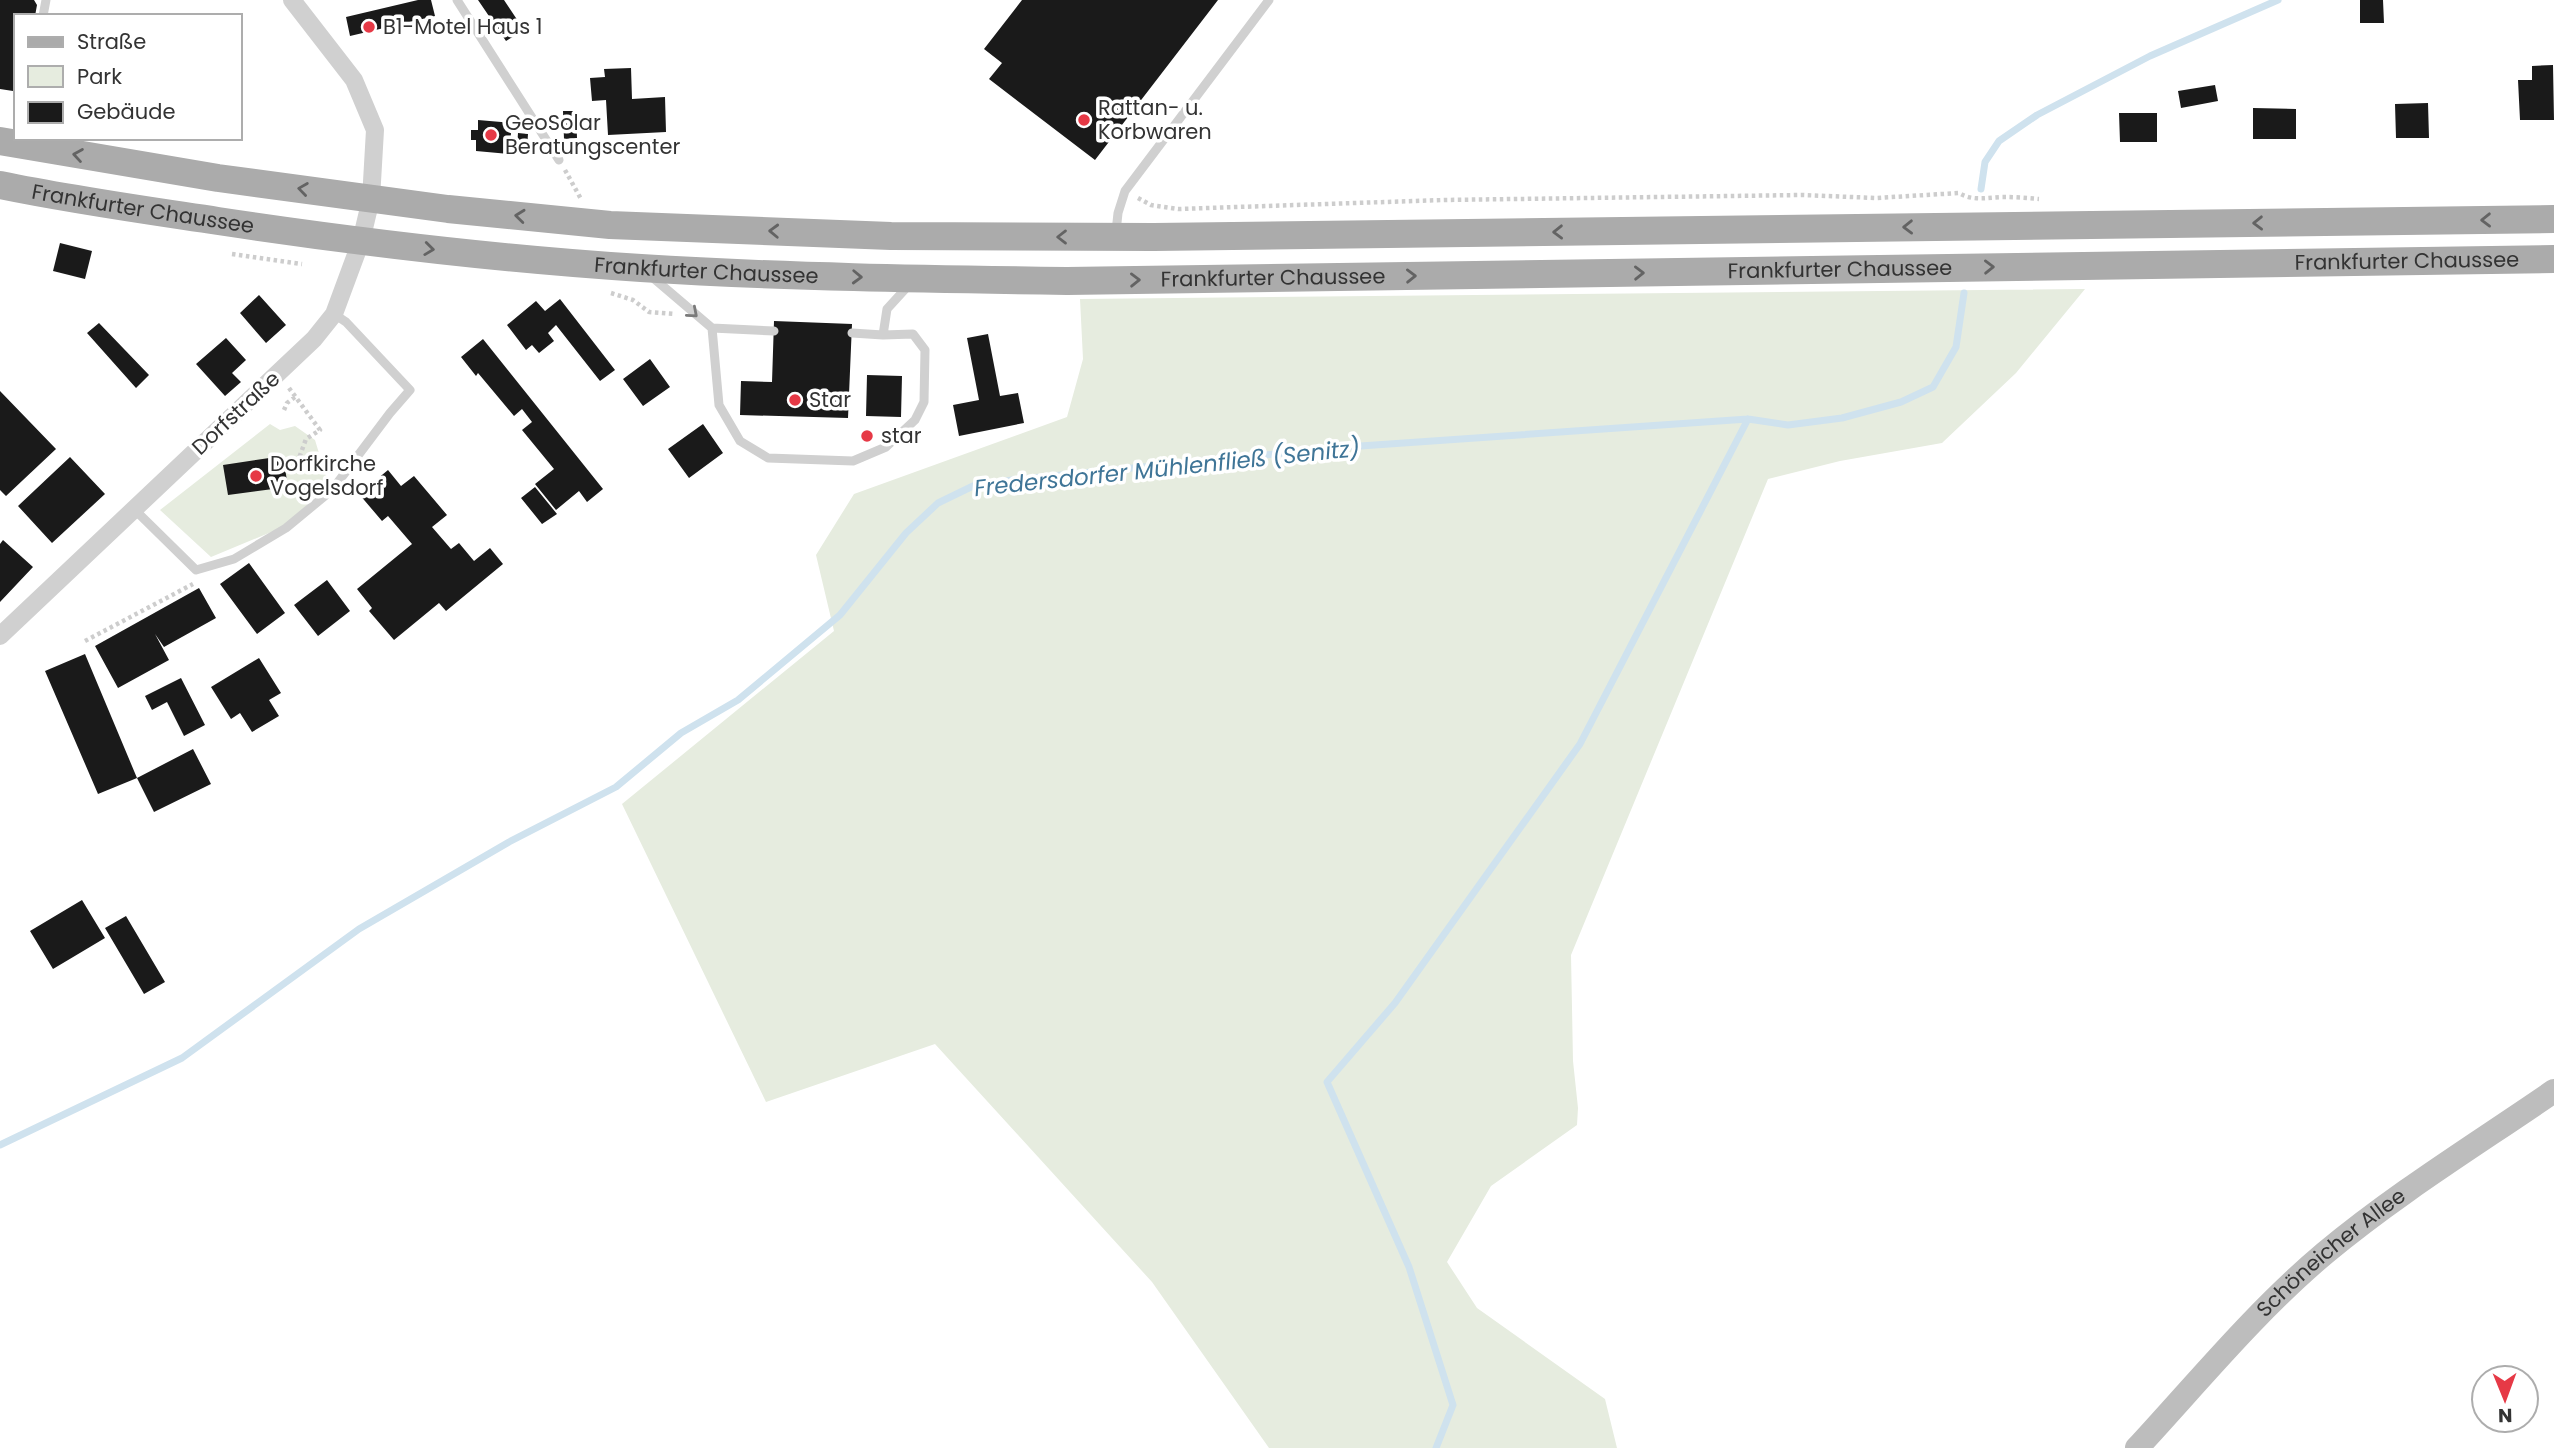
<svg xmlns="http://www.w3.org/2000/svg" width="2554" height="1448" font-family="Poppins,sans-serif">
	<style>
		.green { fill: #e6ecdf }
		.lines { fill: none; stroke-linecap: round; stroke-linejoin: round }
		.stream { stroke: #cfe2ee; stroke-width: 7 }
		.building { fill: #1a1a1a }
		.path { stroke: #cdcdcd; stroke-width: 4.5; stroke-dasharray: 3.5 3.5; stroke-linecap: butt }
		.lane { stroke: #d0d0d0; stroke-width: 9 }
		.street { stroke: #d0d0d0; stroke-width: 18 }
		.secondary { stroke: #bdbdbd; stroke-width: 24 }
		.primary { stroke: #ababab; stroke-width: 28 }
		.oneway { stroke: #636363 }
		.oneway2 { stroke: #7a7a7a }
		.poi-dot { fill: #e63946; stroke: #fff; stroke-width: 2.5 }
		.labels { text-anchor: middle; stroke-width: 7; stroke-linejoin: round; paint-order: stroke }
		.poi-label { font-size: 21px; fill: #333; stroke: #fff; text-anchor: start }
		.street-label { font-size: 21px; fill: #333; stroke: #fff }
		.water-label { font-size: 23px; font-style: italic; fill: #3f7597; stroke: #fff }
	</style>
	<rect width="100%" height="100%" fill="#fff"/>
	<path class="green" d="M2085,289l-69,84 -74,70 -102,18 -72,18 -197,476 2,106 5,47 -1,17 -86,61 -44,76 30,46 128,91 12,49h-348l-117,-166 -217,-238 -169,58 -144,-298 212,-173 -18,-76 38,-61 213,-77 16,-58 -3,-60z
		M270,424l10,6 15,-4 20,14 13,43 -40,42 -77,32 -51,-47z"/>
	<g class="lines">
		<path class="stream" d="M1981,189l4,-27 14,-21 38,-26 113,-59 128,-56
			M0,1145l182,-87 177,-129 150,-87 107,-55 65,-54 57,-33 102,-85 66,-82 32,-30 35,-17 39,-6 334,-33 402,-28 40,6 54,-7 59,-16 32,-15 23,-40 8,-54
			M1436,1448l17,-43 -44,-138 -82,-185 68,-79 185,-259 168,-325"/>
	</g>
	<path class="building" d="M0,0h34l3,5 -2,11h-19v62l-3,13 -13,-2z
		M418,0h13l4,16 -85,20 -4,-19z
		M478,0h26l20,30 -18,11z
		M1022,0h196l-123,160 -106,-81 13,-16 -18,-14z
		M2360,0h23l1,23h-24z
		M2553,65l1,55h-34l-2,-40h14v-14z
		M631,68l1,31 33,-2 1,35 -58,3 -2,-35 -14,1 -2,-23 15,-1 -1,-8z
		M2215,85l3,16 -37,7 -3,-17z
		M2428,103l1,35h-33l-1,-34z
		M2253,108l43,1v30h-43z
		M563,111h13l1,27 -13,1z
		M2119,113h38v29h-37z
		M478,120l34,3 -3,31 -33,-3v-11h-5v-10h7z
		M518,133l10,1 -1,14 -10,-1z
		M60,243l32,8 -7,28 -32,-8z
		M259,295l27,30 -20,18 -26,-30z
		M560,299l55,71 -15,11 -44,-56 -8,8 6,8 -15,12 -7,-8 -6,5 -19,-25 29,-24 9,10z
		M774,321l78,3 -4,94 -108,-3 1,-34 31,1z
		M99,323l50,52 -13,13 -49,-55z
		M988,334l12,62 18,-3 6,30 -65,13 -6,-31 26,-5 -12,-62z
		M226,338l20,22 -14,13 9,9 -16,14 -29,-32z
		M483,339l120,150 -16,13 -8,-11 -23,19 -21,-26 19,-15 -32,-39 10,-8 -10,-13 -8,7 -36,-43 -2,3 -15,-19z
		M650,359l20,28 -27,19 -20,-27z
		M867,375l35,1 -1,41 -35,-1z
		M0,391l56,58 -50,47 -6,-6z
		M703,424l20,29 -34,25 -21,-29z
		M283,456l5,31 -60,8 -5,-30z
		M70,457l35,37 -53,49 -34,-37z
		M388,470l13,16 13,-10 33,39 -15,12 19,22 8,-6 15,18 16,-13 13,16 -57,47 -7,-8 -45,37 -25,-29 3,-3 -15,-19 55,-45 -24,-28 -6,5 -23,-27z
		M535,487l22,27 -15,10 -21,-26z
		M3,540l30,27 -33,35v-58z
		M249,563l36,50 -28,21 -37,-50z
		M327,580l23,31 -32,25 -24,-31z
		M199,588l17,30 -52,29 -9,-13 14,26 -51,28 -23,-42z
		M85,654l52,124 -39,16 -53,-123z
		M259,658l22,35 -12,7 10,16 -27,16 -12,-19 -9,6 -20,-32z
		M181,678l24,47 -21,11 -17,-34 -15,8 -7,-14z
		M193,749l18,35 -57,28 -17,-34z
		M82,900l23,38 -52,31 -23,-38z
		M126,916l39,66 -21,12 -39,-66z"/>
	<g class="lines">
		<path class="path" d="M565,170l16,29
			M1138,198l13,7 27,4 266,-9 358,-5 74,3 83,-5c15,9 29,4 45,4 11,0 23,1 35,2
			M232,254l70,10
			M611,293l22,7 16,12 25,2
			M289,388l31,42 -14,9 -11,30
			M284,410l3,-7 8,-6
			M85,641l108,-57"/>
		<path class="lane" d="M457,0l102,160
			M43,16l3,-16
			M1116,232l2,-19 7,-22 144,-191
			M651,276l61,52 62,3
			M712,328l7,77 21,36 28,17 85,3 33,-14 29,-27 9,-18 1,-52 -12,-16 -30,1
			M852,333l31,2 4,-26 21,-23
			M134,509l62,61 38,-11 52,-31 46,-38 58,-77 20,-23 -64,-68 -12,-8"/>
		<path class="street" d="M0,636l314,-297 20,-25 27,-73 10,-42 4,-69 -21,-50 -62,-80"/>
		<path class="secondary" id="s1" d="M2137,1448c61,-66 119,-137 188,-195 72,-60 152,-109 229,-162"/>
		<g class="primary">
			<path d="M0,141l218,37 230,31 162,16 281,11 263,1 1400,-18"/>
			<path id="s2" d="M0,185c72,15 145,25 218,36 140,21 282,38 423,47 142,9 284,11 426,13l1487,-22"/>
		</g>
	</g>
	<defs><path id="oneway-chevron" d="M-2-3.5L2.5 0L-2 3.5" fill="none" stroke-width="1.6" stroke-linecap="round" stroke-linejoin="round" transform="scale(1.75)"/></defs>
	<g class="oneway">
		<use href="#oneway-chevron" transform="translate(78 155) rotate(-171)"/>
		<use href="#oneway-chevron" transform="translate(303 189) rotate(-172)"/>
		<use href="#oneway-chevron" transform="translate(520 216) rotate(-174)"/>
		<use href="#oneway-chevron" transform="translate(2486 220) rotate(179)"/>
		<use href="#oneway-chevron" transform="translate(2258 223) rotate(179)"/>
		<use href="#oneway-chevron" transform="translate(1908 227) rotate(179)"/>
		<use href="#oneway-chevron" transform="translate(774 231) rotate(-178)"/>
		<use href="#oneway-chevron" transform="translate(1558 232) rotate(179)"/>
		<use href="#oneway-chevron" transform="translate(1062 237) rotate(-180)"/>
		<use href="#oneway-chevron" transform="translate(429 249) rotate(7)"/>
		<use href="#oneway-chevron" transform="translate(1989 267) rotate(-1)"/>
		<use href="#oneway-chevron" transform="translate(1639 273) rotate(-1)"/>
		<use href="#oneway-chevron" transform="translate(1411 276) rotate(-1)"/>
		<use href="#oneway-chevron" transform="translate(857 277) rotate(2)"/>
		<use href="#oneway-chevron" transform="translate(1135 280) rotate(-1)"/>
	</g>
	<use class="oneway2" href="#oneway-chevron" transform="translate(693 313) rotate(41)"/>
	<g class="poi-dot">
		<circle cx="369" cy="27" r="7"/>
		<circle cx="1084" cy="120" r="7"/>
		<circle cx="491" cy="135" r="7"/>
		<circle cx="795" cy="400" r="7"/>
		<circle cx="867" cy="436" r="7"/>
		<circle cx="256" cy="476" r="7"/>
	</g>
	<g class="labels">
		<g class="poi-label">
			<text x="383" y="34">B1-Motel Haus 1</text>
			<text x="1098" y="115">Rattan- u.<tspan x="1098" dy="24">Korbwaren</tspan></text>
			<text x="505" y="130">GeoSolar<tspan x="505" dy="24">Beratungscenter</tspan></text>
			<text x="809" y="407">Star</text>
			<text x="881" y="443">star</text>
			<text x="270" y="471">Dorfkirche<tspan x="270" dy="24">Vogelsdorf</tspan></text>
		</g>
		<g class="street-label">
			<text dy="7" stroke="none"><textPath href="#s2" startOffset="145">Frankfurter Chaussee</textPath></text>
			<text dy="7" stroke="none"><textPath href="#s2" startOffset="2413">Frankfurter Chaussee</textPath></text>
			<text dy="7" stroke="none"><textPath href="#s2" startOffset="712">Frankfurter Chaussee</textPath></text>
			<text dy="7" stroke="none"><textPath href="#s2" startOffset="1846">Frankfurter Chaussee</textPath></text>
			<text dy="7" stroke="none"><textPath href="#s2" startOffset="1279">Frankfurter Chaussee</textPath></text>
			<text transform="translate(236 413) rotate(-43)" y="7">Dorfstraße</text>
			<text dy="7" stroke="none"><textPath href="#s1" startOffset="276">Schöneicher Allee</textPath></text>
		</g>
		<g class="water-label">
			<text transform="translate(1167 468) rotate(-6)" y="8">Fredersdorfer Mühlenfließ (Senitz)</text>
		</g>
	</g>
	<rect x="14" y="14" width="228" height="126" fill="#ffffff" stroke="#adadad" stroke-width="2"/>
	<rect x="28" y="37" width="35" height="10" fill="#ababab" stroke="#adadad" stroke-width="2"/>
	<text x="77" y="49" font-size="21" fill="#333333">Straße</text>
	<rect x="28" y="66" width="35" height="21" fill="#e6ecdf" stroke="#adadad" stroke-width="2"/>
	<text x="77" y="84" font-size="21" fill="#333333">Park</text>
	<rect x="28" y="102" width="35" height="21" fill="#1a1a1a" stroke="#adadad" stroke-width="2"/>
	<text x="77" y="119" font-size="21" fill="#333333">Gebäude</text>
	<g transform="translate(2505 1399) rotate(179)"><circle r="33" fill="#ffffff" stroke="#adadad" stroke-width="2"/>
	<path d="M0-5L12 26L0 18L-12 26Z" fill="#e63946"/>
	<text y="-10" font-size="19" font-weight="bold" text-anchor="middle" fill="#333333">N</text>
	</g>
</svg>
